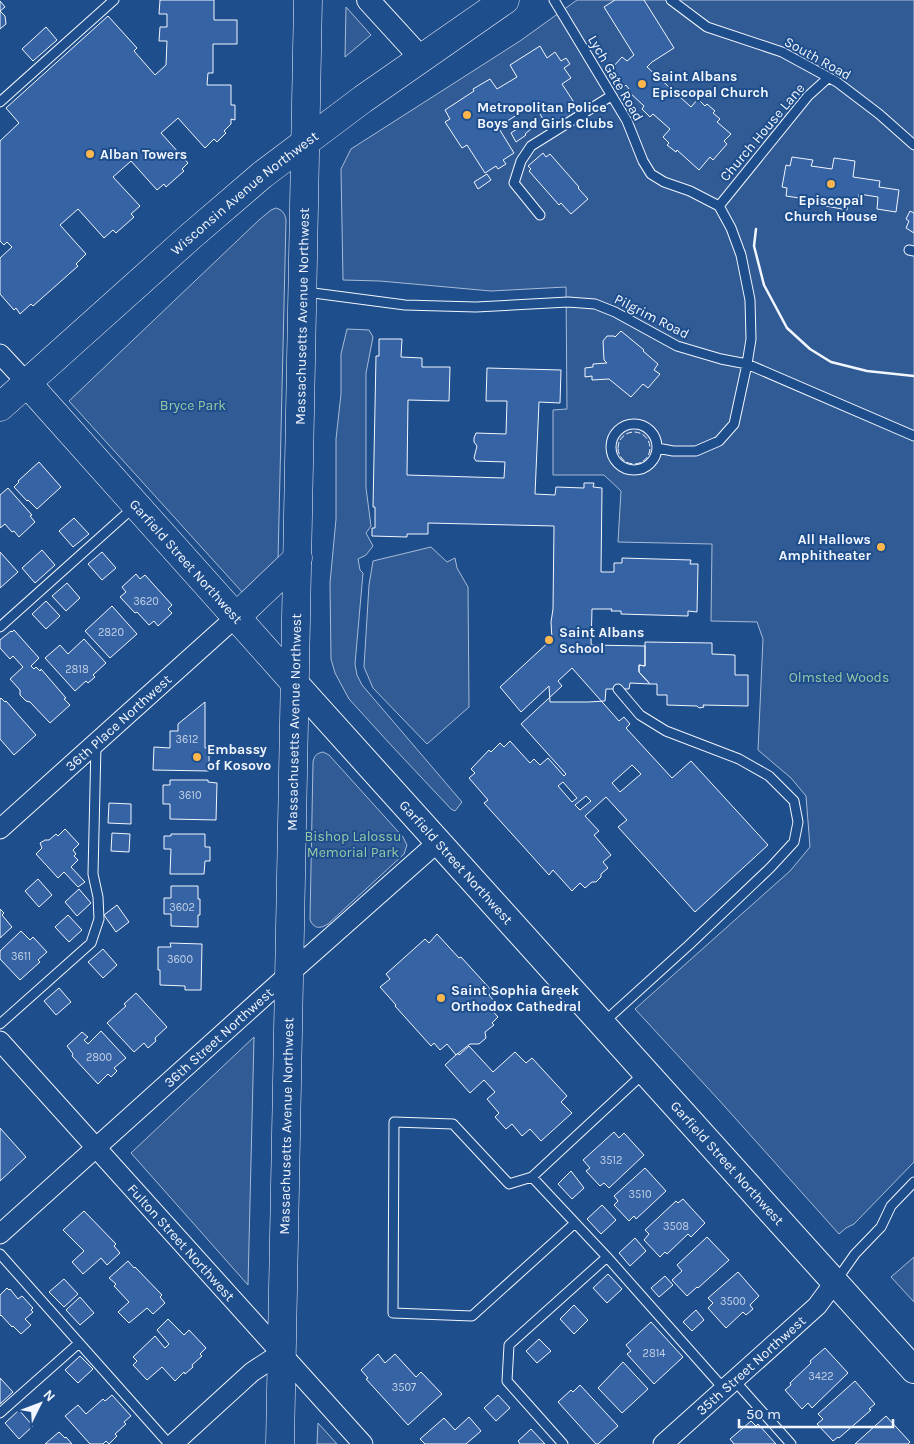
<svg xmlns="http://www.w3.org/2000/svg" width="914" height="1444" font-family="Karla,sans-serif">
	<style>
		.green { fill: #305b95; stroke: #a8bbd7 }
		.building { fill: #3563a3; stroke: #f2f6ff; fill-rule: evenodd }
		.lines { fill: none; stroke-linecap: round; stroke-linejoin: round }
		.service-casing { stroke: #f2f6ff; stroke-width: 11 }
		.minor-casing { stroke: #f2f6ff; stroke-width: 21 }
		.tertiary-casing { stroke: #f2f6ff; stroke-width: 24 }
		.secondary-casing { stroke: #f2f6ff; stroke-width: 28 }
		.primary-casing { stroke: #f2f6ff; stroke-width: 29 }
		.service { stroke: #1f4e8c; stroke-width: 9 }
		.minor { stroke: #1f4e8c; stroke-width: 19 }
		.tertiary { stroke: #1f4e8c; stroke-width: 22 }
		.secondary { stroke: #1f4e8c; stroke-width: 26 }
		.primary { stroke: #1f4e8c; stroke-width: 28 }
		.fence { stroke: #f2f6ff; stroke-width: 1; stroke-dasharray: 6 2.5; stroke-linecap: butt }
		.wall { stroke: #f2f6ff; stroke-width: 2.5 }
		.poi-dot { fill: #ffb74d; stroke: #1f4e8c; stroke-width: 2 }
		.labels { text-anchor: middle; stroke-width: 4; stroke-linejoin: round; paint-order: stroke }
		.number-label { font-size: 11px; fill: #c3d1e8 }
		.street-label { font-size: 14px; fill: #f2f6ff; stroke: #1f4e8c }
		.poi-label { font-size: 14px; font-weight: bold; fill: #f2f6ff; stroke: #1f4e8c; text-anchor: start }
		.park-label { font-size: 14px; fill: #97c8a6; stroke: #1f4e8c }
	</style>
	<rect width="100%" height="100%" fill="#1f4e8c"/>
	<path class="green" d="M577,0h337v1162l-60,62 -8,4 -7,6 -121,-135 -83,-90 155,-138 20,-24 -4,-51 -15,-18 -33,-28 5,-111 -6,-17 -46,-1 1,-77 -94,-2 3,-51 -17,-16h-51v-65l14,-1 -1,-122 -75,4 -111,-10 -37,-1 -2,-111 10,-20 169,-108z
		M346,7l25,28 -26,22z
		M276,208c6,2 9,5 10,12l-8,340 -35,33 -174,-192 190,-181 12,-10z
		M347,329l22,1 4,7 -7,36v115l5,38 -5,7 7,13 -7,9 -8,4 2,11 3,3 -8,91 2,11 5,10 100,117 -7,9 -4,-2 -60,-64 -42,-46 -14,-26 -4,-14 -1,-76 6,-64v-80l5,-45v-40z
		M431,547l16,15 8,-4 2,10 11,19 1,120 -42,37 -54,-56 -9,-21 5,-82 4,-24z
		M323,752l6,3 74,82 4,8 -3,9 -76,70c-8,5 -14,5 -18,-4l3,-158c1,-6 4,-9 10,-10z
		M254,1037l-6,248 -117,-132z
		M914,1257v45l-23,-25z
		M318,1423l19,21h-20z"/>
	<path class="building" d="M160,0h54v20h23v24h-24v29h-5l-1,12h24v20h4v15l-4,-1v5l-7,7 2,2 -9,9 -3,-3 -9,9 -27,-30 -17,15 27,30 -6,6 2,2 -18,16 -2,-3 -7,6 -26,-29 -18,16 27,29 -9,8 3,3 -18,16 -3,-3 -9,8 -26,-29 -18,16 26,29 -10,10 2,2 -45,40 -2,-2 -11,10 -4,-6 -2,2 -14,-16v-36l12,-11 -5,-5 -3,3 -4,-4v-100l19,-18 -13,-15 102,-92 29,32 -3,3 21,24 11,-10 1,-24h-8l1,-14h7v-13h-8z
		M615,0h29l30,48 -22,14 -5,5 44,40 7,-8 7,7 2,-2 8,7 -2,2 7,6 -3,3 14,12 -7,7 3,3 -14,16 -3,-3 -11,13 -22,-20 -1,2 -9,-7 2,-2 -6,-6 7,-8 -17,-15 -3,3 -8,-8 2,-3 -17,-16 2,-1 -3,-4 -3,3 -6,-5 3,-3 -5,-5 2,-2 -5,-5 10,-11 5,4 7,-6 -30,-48z
		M0,1l5,6 -5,4 5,5 1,8 -6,5z
		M46,27l11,13 -24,21 -11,-12z
		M540,46l7,12 8,-6 6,9 5,-3 4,6 -6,4 7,10 -9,6 17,26 -30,19 -15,-25 -36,23 16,26 -11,7 3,4 -8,5 -2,-3 -11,7 -18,-28 -5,3 -17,-26 5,-3 -5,-9 29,-19 -1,-2 17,-10 7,10 20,-12 -7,-12z
		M527,122l4,7 -6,5 1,1 -10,7 -5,-9z
		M543,153l3,4 4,-3 29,33 -1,1 10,11 -17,15 -10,-11 -2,2 -30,-34 2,-2 -3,-3z
		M792,157l21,3 -2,6 21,3 2,-11 21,3 -2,16 27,4 -1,6 20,3 -3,22 -19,-3 1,-12 -19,-3 -2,12 -9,-1 -1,5 -21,-4v-4l-40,-6 1,-8 -5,-1 4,-22 4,1z
		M487,174l4,6 -13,9 -4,-7z
		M910,211l4,2v20l-8,-5 3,-7 -3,-2z
		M621,331l23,19 -1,1 15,13 -4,6 6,4 -12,14 -5,-4 -12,13 -22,-18 -17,1v-4l-7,1v-9l8,-1v-3l14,-1 -3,-3 -1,-19 4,-5h7l1,1z
		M379,339h23l-1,18 21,1v9h28l-1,34 -41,-1 -1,75 97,3 1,-16 -29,-1 -2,-3 3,-12 -3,-4v-4l2,-5 30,1 1,-33h-21l1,-33 74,2 -1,33 -21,-1 -4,92 20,1 1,-8 28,1v-5h10l-1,4 9,1 -1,84h13v-9h8v-5l69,2 -1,4h8l-1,48 -9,-1v5l-67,-2v-3h-10l1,-2h-20l-1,36 54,1v20l-6,-1v7l11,12 -20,-1 -1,6h-23l-1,12 -17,1h-38l-1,-16 -28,26 -21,-25 52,-48 -1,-17 2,-13 1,-83 -126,-3v11h-21v3l-35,-1v-8h3v-21h-2l3,-151h3z
		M39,462l22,25 -24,22 -9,-9 -1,1 -13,-14 5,-5 -1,-1z
		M8,488l24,27 -2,1 5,6 -16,15 -5,-6 -2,1 -7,-8 -5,4v-33z
		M74,518l15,16 -16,13 -14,-16z
		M42,550l13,15 -20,18 -13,-15z
		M0,552l18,20 -18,16z
		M102,552l14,16 -14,12 -14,-16z
		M136,574l4,5 5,-4 27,30 -4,4 4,4 -14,13 -4,-5 -5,4 -12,-13 -2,1 -15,-16 6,-5 -4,-5z
		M67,583l13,15 -14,13 -14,-15z
		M46,601l14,15 -14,13 -14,-15z
		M112,606l25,28 -27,24 -25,-27z
		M14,630l25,28 -8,8 3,3 2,-2 4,4 1,-2 25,29 -2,1 6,6 -20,18 -20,-21 -4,-1 -6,-6v-5l-10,-11 13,-12 -10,-11 -3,3 -10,-11v-8l11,-9 1,1z
		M84,639l22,24 -13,12 2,2 -7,6 -2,-2 -11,10 -30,-33 15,-13 8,9z
		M645,642l67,1v11l23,1v20h13v31l-45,-1 1,2 -5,1 -2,-2 -30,-1v-10h-10v-11h-7l-11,-12v-7l6,1z
		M572,668l47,53 5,-4 6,7 -4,4 46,50 19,-17 77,84 -73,67 -77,-85 9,-7 -21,-23 -21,19 14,15 -5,4 17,20 -8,7 5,6 -7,6v3l-5,5h-4l-7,6 -5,-5 -8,8 -19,-21 -4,5 -65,-72 4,-3 -19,-22 6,-5 -4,-4 18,-19 2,2 9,-9 4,4 6,-6 20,22 4,-4 6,6 8,-7 16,18 2,-2 -45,-50 41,-38 -4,-5zM632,765l9,9 -21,18 -8,-9zM563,782l14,16 -5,4 -14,-16zM586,796l5,5 -11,9 -5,-5z
		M1,698l4,4 1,-1 30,34 -22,20 -14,-16v-40z
		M205,702v46h4v23l-56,-1 1,-23 16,1v-17h8v-7z
		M170,780h38v2l9,1 -1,37 -46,-1v-15h-7v-19h7z
		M109,803l22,1v20l-23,-1z
		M65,829l14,15 -6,6 3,4 -2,2 4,4 -7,7 14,15 -7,5 -14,-15 -6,6 -22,-24 6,-6 -2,-5 5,-3h4l7,-6 2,2z
		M112,833l18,1 -1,18 -18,-1z
		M171,834h34v13h5v14h-5l-1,13h-34l1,-25h-7v-13h7z
		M38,879l14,16 -13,12 -14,-16z
		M171,886h27v13h2v16h-2v12l-27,-1v-12h-7v-16h7z
		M79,889l12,14 -14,13 -12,-14z
		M117,905l12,17 -13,10 -12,-17z
		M0,909l4,4 -2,2 10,12 -12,11z
		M68,915l14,15 -13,12 -14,-15z
		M21,931l9,9 3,-3 14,15 -9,8 2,2 -20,18 -20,-21v-8z
		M437,934l22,24 2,-1 31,34 -3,4 6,7 -6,5 9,10 -6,6 2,2 -9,7 1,6 -7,6h-9l-14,11 -9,-11 -7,6 -6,-7 -3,3 -36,-40 1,-1 -16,-18 10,-8 -4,-5 39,-35 4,4z
		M170,943l32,1 -1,46h-16v-4l-25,-1v-15h-2v-23h13z
		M103,949l14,16 -14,13 -15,-16z
		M59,988l12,14 -15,13 -12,-14z
		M136,993l31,34 -12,11 1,3 -8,7 -4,-5 -10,9 -27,-29 19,-17 -2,-2z
		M101,1031l25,27 -12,10 3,3 -6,6 -3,-3 -10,10 -26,-28 1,-2 -6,-8 15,-14 6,5 -4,3 4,4z
		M469,1046l24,26 22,-20 11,11 6,-5 35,38 -6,6 11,11 -31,28 -11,-12 -8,7 -10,-12 -6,5 -11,-12 4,-4 -12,-14 8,-7 -11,-12 -14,13 -25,-28 13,-12 1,2z
		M0,1128l26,29 -26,24z
		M614,1132l5,6 5,-5 20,22 -35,33 -5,-5 -4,3 -14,-15 4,-3 -7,-8z
		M645,1168l21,23 -30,28 -2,-3 -5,5 -15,-16 4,-4 -4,-5z
		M571,1171l13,17 -12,11 -14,-15z
		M683,1199l22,24 -14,14 -3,-3 -21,20 -2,-2 -5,5 -16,-17 5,-6 -4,-4 31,-29 2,2z
		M602,1205l14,15 -15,14 -14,-15z
		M84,1211l32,33 -2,2 6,7 -13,12 -6,-7 -18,16 -11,-12 12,-11 -21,-21z
		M707,1237l22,23 -31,28 -1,-1 -10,9 -15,-16 10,-9 -5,-6z
		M635,1238l11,13 -16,15 -11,-13z
		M128,1261l6,7 1,-1 27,28 -2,2 5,6 -12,11 -6,-6 -18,15 -11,-11 11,-10 -15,-16 2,-2 -7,-6z
		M738,1272l21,24 -9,9 3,4 -7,6 -3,-3 -17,16 -18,-20 5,-5 -5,-5z
		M608,1274l14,15 -15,14 -14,-15z
		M665,1276l8,9 -14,12 -8,-9z
		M64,1279l14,15 -14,13 -15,-15z
		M7,1288l2,2 1,-1 8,10 4,-3 11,12 -2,2 2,2 -8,7 6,6 -10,9 -8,-8 -1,1 -11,-12 -1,1v-21z
		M80,1297l14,16 -14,12 -14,-15z
		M574,1305l14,15 -14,14 -14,-15z
		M696,1310l8,10 -12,11 -9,-9z
		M168,1319l16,16 5,-5 17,18 -6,6 2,2 -10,9 1,2 -8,7 -1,-2 -9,9 -13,-14 -15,13 -14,-15 4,-4 -4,-4 22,-21 10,12 4,-4 -12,-14z
		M651,1322l32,35 -29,27 -27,-30 4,-3 -5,-6z
		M539,1339l12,12 -14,12 -11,-12z
		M825,1348l23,25 -36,35 -4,-5 -6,6 -17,-19 6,-5 -1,-2 21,-20 -1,-2z
		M378,1354l7,9 10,-9 21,23 5,-5 21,22 -34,31 -42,-46 2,-1 -7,-8z
		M80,1356l13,13 -15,14 -13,-13z
		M623,1362l25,27 -26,24 -24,-25z
		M0,1378l13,14 -13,12z
		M855,1381l20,23 -6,5 2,1 -32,28 -1,-1 -5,4 -16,-17 6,-5 -5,-5z
		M580,1385l38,41 -20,18h-2l-38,-42 13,-12 2,2z
		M112,1395l19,21 -7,6 2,2 -11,10 2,2 -8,8 -3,-3 -3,3h-13l-25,-28 13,-11 8,9 17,-15 2,2z
		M498,1395l12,13 -14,13 -12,-13z
		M19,1410l14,16 -14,13 -14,-16z
		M886,1416l24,26 -2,2h-53z
		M469,1417l12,14 -15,13h-41l-5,-5 24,-21 11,12z
		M751,1421l5,5 2,-2 18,20h-42l-4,-5z
		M531,1429l14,15h-25l-2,-3z
		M59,1432l6,6 1,-1 6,7h-27z"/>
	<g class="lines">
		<g class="service-casing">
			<path id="service" d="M554,0l73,121 16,40 8,13 13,8 26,9 29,15 12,22 10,27 9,45 1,39 -4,25 -13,60 -15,17 -23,10h-23l-16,-3
				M671,0l36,27 75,25 55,30 42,32 35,31
				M0,102l114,-102
				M719,206l89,-110 20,-18
				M540,215l-26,-32 7,-22 10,-15 80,-50
				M909,250l5,1
				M306,292l99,13 71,2 92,-5 27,2 20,8 62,34 44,13 26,5 167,72
				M611 447a23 23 0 1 1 46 0a23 23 0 1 1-46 0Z
				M0,627l134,-120
				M604,1022l85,-77 81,-77 24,-26 4,-20 -4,-21 -25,-25 -30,-17 -73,-28 -26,-16 -22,-26
				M0,1024l91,-81 8,-24 -1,-22 -5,-23 3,-129
				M643,1074l-111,103 75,80 117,132
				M532,1177l-23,7 -56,-60 -59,-2 -1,191 79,3 103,-93
				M0,1254l169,190
				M836,1281l19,-27 26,-27 10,-21 23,-24
				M734,1380l57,64
				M0,1413l79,-70
				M563,1444l-56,-63 2,-36 98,-88"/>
		</g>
		<g class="minor-casing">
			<g id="minor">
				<path d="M0,354l27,29"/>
				<path id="s1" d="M0,829l236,-212"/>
				<path id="s2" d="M0,1041l363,403"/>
				<path id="s3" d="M0,1234l289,-260 149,-132"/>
				<path d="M173,1444l79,-72 29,-19"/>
				<path id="s4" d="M663,1444l154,-138 17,-23"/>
			</g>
		</g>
		<g class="tertiary-casing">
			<path id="tertiary" d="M368,0l53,58"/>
		</g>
		<g class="secondary-casing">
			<g id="secondary">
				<path id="s5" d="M295,683l619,687"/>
			</g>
		</g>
		<g class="primary-casing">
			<g id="primary">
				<path id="s6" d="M27,383l268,300"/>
				<path id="s7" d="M0,407l191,-171 71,-61 101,-76 142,-99"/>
				<path d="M236,617l62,-59"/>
				<path id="s8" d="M280,1444l28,-1444"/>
			</g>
		</g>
		<use href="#service" class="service"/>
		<use href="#minor" class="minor"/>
		<use href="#tertiary" class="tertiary"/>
		<use href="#secondary" class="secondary"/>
		<use href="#primary" class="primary"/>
		<path class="fence" d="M618 448a16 16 0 1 1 32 0a16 16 0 1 1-32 0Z"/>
		<path class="wall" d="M756,229l-2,17 10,39 23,43 23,21 21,13 36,9 47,5"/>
	</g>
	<g class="poi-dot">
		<circle cx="642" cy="84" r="5"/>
		<circle cx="467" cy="115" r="5"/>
		<circle cx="90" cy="154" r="5"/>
		<circle cx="831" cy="184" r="5"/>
		<circle cx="881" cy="547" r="5"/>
		<circle cx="549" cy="640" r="5"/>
		<circle cx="197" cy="757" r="5"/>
		<circle cx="441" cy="998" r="5"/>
	</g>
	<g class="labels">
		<g class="number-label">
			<text x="146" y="605">3620</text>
			<text x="111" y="636">2820</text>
			<text x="77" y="673">2818</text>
			<text x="187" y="743">3612</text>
			<text x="190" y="799">3610</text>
			<text x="182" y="911">3602</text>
			<text x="21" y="960">3611</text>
			<text x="180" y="963">3600</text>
			<text x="99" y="1061">2800</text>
			<text x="611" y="1164">3512</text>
			<text x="640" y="1198">3510</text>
			<text x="676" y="1230">3508</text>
			<text x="733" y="1305">3500</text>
			<text x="654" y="1357">2814</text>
			<text x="821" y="1380">3422</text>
			<text x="404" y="1391">3507</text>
		</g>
		<g class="street-label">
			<text transform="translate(818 58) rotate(29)" y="5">South Road</text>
			<text transform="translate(616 78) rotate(60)" y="5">Lych Gate Road</text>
			<text transform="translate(762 132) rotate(-50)" y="5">Church House Lane</text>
			<text dy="5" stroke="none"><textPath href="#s7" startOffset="325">Wisconsin Avenue Northwest</textPath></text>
			<text transform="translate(652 316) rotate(27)" y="5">Pilgrim Road</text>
			<text dy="5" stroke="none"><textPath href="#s8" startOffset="1128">Massachusetts Avenue Northwest</textPath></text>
			<text dy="5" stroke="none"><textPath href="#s6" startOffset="239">Garfield Street Northwest</textPath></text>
			<text dy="5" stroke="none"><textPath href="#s8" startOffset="722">Massachusetts Avenue Northwest</textPath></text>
			<text dy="5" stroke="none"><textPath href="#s1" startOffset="159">36th Place Northwest</textPath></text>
			<text dy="5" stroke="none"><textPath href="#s5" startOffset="241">Garfield Street Northwest</textPath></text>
			<text dy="5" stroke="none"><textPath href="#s3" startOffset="294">36th Street Northwest</textPath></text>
			<text dy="5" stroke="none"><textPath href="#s8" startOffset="318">Massachusetts Avenue Northwest</textPath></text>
			<text dy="5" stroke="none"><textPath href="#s5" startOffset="646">Garfield Street Northwest</textPath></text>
			<text dy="5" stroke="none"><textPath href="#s2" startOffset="271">Fulton Street Northwest</textPath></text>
			<text dy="5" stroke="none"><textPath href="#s4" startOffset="118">35th Street Northwest</textPath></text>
		</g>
		<g class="poi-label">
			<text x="652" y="81">Saint Albans<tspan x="652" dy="16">Episcopal Church</tspan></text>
			<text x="477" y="112">Metropolitan Police<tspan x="477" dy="16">Boys and Girls Clubs</tspan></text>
			<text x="100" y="159">Alban Towers</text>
			<text x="831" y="205" text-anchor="middle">Episcopal<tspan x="831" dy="16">Church House</tspan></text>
			<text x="871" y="544" text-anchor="end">All Hallows<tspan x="871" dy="16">Amphitheater</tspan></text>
			<text x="559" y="637">Saint Albans<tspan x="559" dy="16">School</tspan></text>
			<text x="207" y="754">Embassy<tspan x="207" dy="16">of Kosovo</tspan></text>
			<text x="451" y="995">Saint Sophia Greek<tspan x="451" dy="16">Orthodox Cathedral</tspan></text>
		</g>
		<g class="park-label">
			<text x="193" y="410">Bryce Park</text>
			<text x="839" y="682">Olmsted Woods</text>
			<text x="353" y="841">Bishop Lalossu<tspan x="353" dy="16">Memorial Park</tspan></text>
		</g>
	</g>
	<g transform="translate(40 1404) rotate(48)" stroke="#1f4e8c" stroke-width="4" paint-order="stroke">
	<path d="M0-4L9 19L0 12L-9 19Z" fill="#f2f6ff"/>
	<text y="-8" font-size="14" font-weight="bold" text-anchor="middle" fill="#f2f6ff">N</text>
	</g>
	<path d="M739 1419v8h154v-8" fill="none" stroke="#f2f6ff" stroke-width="2.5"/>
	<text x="746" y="1419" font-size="15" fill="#f2f6ff" stroke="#1f4e8c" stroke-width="4" paint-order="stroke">50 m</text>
</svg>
